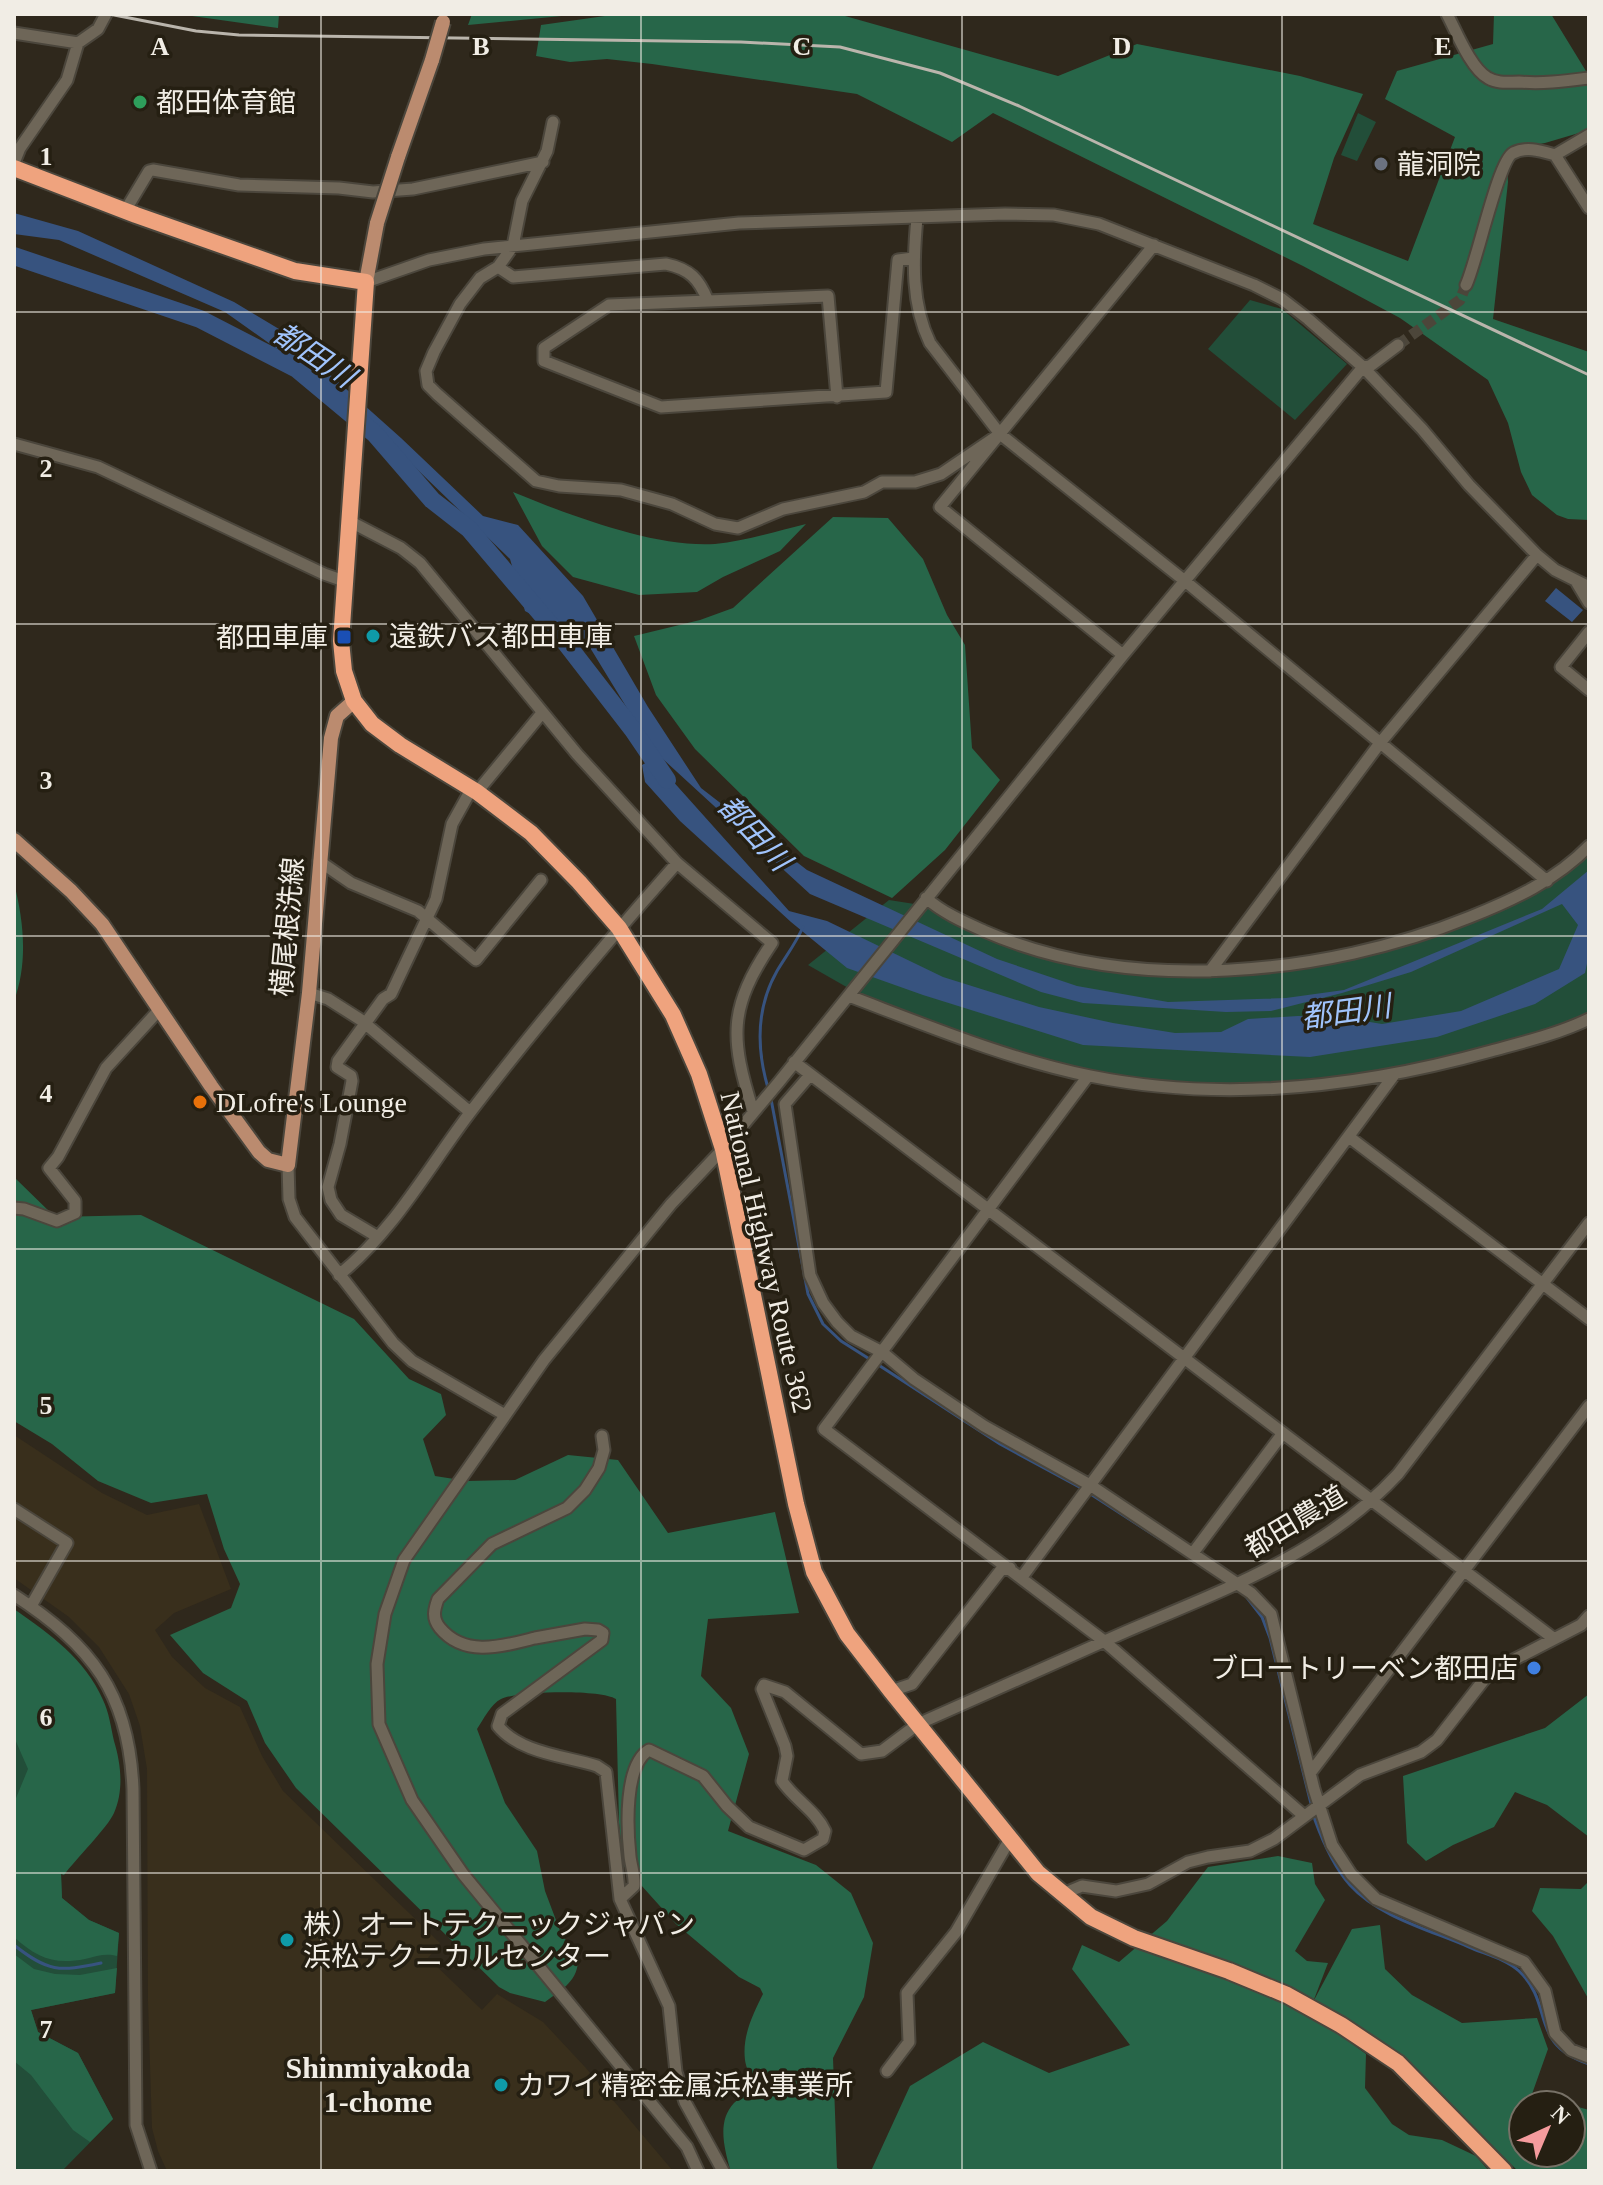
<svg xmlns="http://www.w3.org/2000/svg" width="1603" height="2185" font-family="'Times New Roman','Noto Sans JP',serif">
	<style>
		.built { fill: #392f1c }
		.green { fill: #224e39 }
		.forest { fill: #276649 }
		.water { fill: #37537f }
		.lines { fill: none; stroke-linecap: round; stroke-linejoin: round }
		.stream { stroke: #37537f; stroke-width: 3 }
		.river { stroke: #37537f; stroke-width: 18 }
		.minor-tunnel { stroke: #4c463a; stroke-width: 11; stroke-dasharray: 11 5.5; stroke-linecap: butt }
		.minor-casing { stroke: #4b463c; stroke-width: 15 }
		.major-casing { stroke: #4b463c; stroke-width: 18 }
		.highway-casing { stroke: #4b463c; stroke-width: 20 }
		.minor { stroke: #6e6658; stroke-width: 11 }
		.major { stroke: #bb8b6f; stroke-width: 14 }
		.highway { stroke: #efa37e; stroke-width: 16 }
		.rail { stroke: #bab5ac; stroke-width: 3 }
		.major-bridge-casing { stroke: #4b463c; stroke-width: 18; stroke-linecap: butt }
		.major-bridge { stroke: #bb8b6f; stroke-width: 14 }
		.grid { fill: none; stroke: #f1ede5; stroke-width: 2; stroke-opacity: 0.55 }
		.leisure-dot { fill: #2e9e5b; stroke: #251f12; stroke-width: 3 }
		.worship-dot { fill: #6b7280; stroke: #251f12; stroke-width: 3 }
		.culture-dot { fill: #0f9aa8; stroke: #251f12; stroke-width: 3 }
		.transit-dot { fill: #1a4fb4; stroke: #251f12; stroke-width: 3 }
		.food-dot { fill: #e8710a; stroke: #251f12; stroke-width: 3 }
		.shop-dot { fill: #3f7fe0; stroke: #251f12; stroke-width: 3 }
		.labels { text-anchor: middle; stroke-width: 7; stroke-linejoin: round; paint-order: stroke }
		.poi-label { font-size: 28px; fill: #f1ede5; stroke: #251f12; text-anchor: start }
		.street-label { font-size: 28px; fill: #f1ede5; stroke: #251f12 }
		.water-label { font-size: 30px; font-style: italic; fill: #a0c3fb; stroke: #251f12 }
		.neighbourhood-label { font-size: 30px; font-weight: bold; fill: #f1ede5; stroke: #251f12 }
		.grid-label { font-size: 26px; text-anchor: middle; font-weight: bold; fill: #f1ede5; stroke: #251f12; stroke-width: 7; stroke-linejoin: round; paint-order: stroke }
	</style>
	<rect width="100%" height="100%" fill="#2f281c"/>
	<path class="built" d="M14,1435l88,58 45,22 52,-11 32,85 -57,24 -19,17 17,27 33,31 35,19 22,49 21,35 157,152 -12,15 54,52 15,-16 46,28 42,45 88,104h-506l-9,-20 -6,-23 -4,-127 -1,-232 -7,-43 -11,-32 -30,-47 -30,-30 -55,-39z"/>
	<path class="green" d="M1358,113l18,9 -19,39 -16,-6z
		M1250,300l32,9 65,55 -52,56 -87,-71z
		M1589,850v165l-69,26 -133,30 -124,12 -78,1 -109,-14 -127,-39 -85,-34 -56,-32 81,-65 32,5 146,56 145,17 97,-9 111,-34 56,-20z
		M14,1613l47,260 1,25 27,22 30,13 -4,60 -84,17 7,22 40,21 35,66 -51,52h-48z"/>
	<path class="forest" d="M178,14h101l-1,14z
		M472,14h110l-114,11z
		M619,14h219l220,62 79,-32 163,32 63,18 -29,64 -21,66 95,37 47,-124 -70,-38 12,-28 96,-27 1,-30h57l38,62v54l-44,13 -39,7 2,32 -15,137 96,33v168l-21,-1 -11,-4 -25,-20 -11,-23 -13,-49 -20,-43 -88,-62 -97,-52 -310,-153 -41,29 -95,-48 -205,-30 -45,-5 -37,3 -34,-6 5,-31z
		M513,492c56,23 142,56 202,52 30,-3 62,-13 91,-20l-26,27 -57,26 -26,15 -58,3 -66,-18 -31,-31z
		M833,517l55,1 35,41 24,56 18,30 7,103 28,32 -55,70 -53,48 -88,-42 -109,-107 -39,-54 -22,-59 66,-16 33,-12z
		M14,883c10,39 14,80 0,118z
		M14,1177l41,40 86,-2 213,104 55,60 32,15 5,21 -23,24 12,37 32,5 48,-1 53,-25 50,5 50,73 107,-21 24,101 -91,6 -7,57 30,32 18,46 -21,77 88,34 35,28 22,50 -9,54 -31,61 4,110 6,3h-112l-1,-2c-6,-22 -13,-48 4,-66 7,-6 14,-9 16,-19 1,-8 -4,-16 -5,-24 -3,-24 8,-46 18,-66l-3,-6 -21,-11 -63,-53 -53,-59 -4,-42 -3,-124c-16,-10 -98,-8 -115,0 -10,5 -18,21 -24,30l28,74 32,48 8,40 17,45 16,17c2,27 -13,34 -33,49l-35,-9 -11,-6 -203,-199 -31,-45 -18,-42 -44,-28 -33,-38 61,-27 9,-24 -16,-35 -17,-55 -56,9 -53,-22 -46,-37 -38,-23z
		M14,1609c36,25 71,50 89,91 6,12 8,28 11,41 7,23 10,49 0,72 -6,14 -39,47 -50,62l-3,-1 1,24 27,22 30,13 -2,23c-11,-3 -20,0 -32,3 -31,6 -48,-1 -71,-22v-134l14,-34 -14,-32z
		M1589,1694v143l-42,-32 -32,-13 -21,35 -41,18 -27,16 -19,-18 -4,-67 142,-48z
		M1278,1856l34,7 3,21 10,16 -30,51 12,10 21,2 -15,39 39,-73 28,-4 5,44 27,26 50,28 75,-5 11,31 -16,45 38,11h-47v48h48v-48l18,5v61h-71l-119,-113 -87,-53 -3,12 26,14 31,23 -1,34 27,36 17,11 33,5 34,16 13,15h-618l39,-85 73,-44 66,31 81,-28 -58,-76 10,-24 37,17 48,-41 41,-54z
		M1589,1881v119l-36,-64 -21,-25 8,-23 41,1z
		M14,1954l20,15 21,5 25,1 37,-7 -2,25 -84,17 7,22 40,21 35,66 -23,23 -17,-12 -42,-55 -17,-14z"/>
	<path class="water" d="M14,213l64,18 156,71 45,27 122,109 82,78 35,9 65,71 65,111 53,81 106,82 190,89 80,27 91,16 118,-4 58,-8 198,-81 47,-39v84l-4,19 -50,31 -98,33 -127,20 -227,-12 -160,-50 -76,-27 -56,-46 -111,-101 -35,-39 -3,-17 11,-6 136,152 38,10 116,56 96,30 74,16 62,10 46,-1 27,-13 50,-3 42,1 42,7 79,-13 98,-42 19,-44 -16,-21 -151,68 -69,21 -71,18 -45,1 -143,-9 -42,-11 -231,-98 -158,-145 -63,-103 -64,-35 -15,-52 -175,-169 -110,-78 -166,-72 -45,-6z
		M1556,588l27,22 -11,12 -27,-21z"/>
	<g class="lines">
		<path class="stream" d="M768,1088c-12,-41 -12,-80 9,-117 9,-15 19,-28 26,-44
			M771,1099l37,195 15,30 18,17 30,19
			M877,1364l123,80 83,45
			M1089,1493l71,46
			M1245,1595l17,22 8,21 45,182c8,22 19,47 35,65 29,32 80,45 119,62 16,7 37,12 50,24 36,34 9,73 70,93
			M14,1945c34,27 45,27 87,18"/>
		<path class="river" d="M14,256l186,63 97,50 78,65 57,66 37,29 96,113 68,88 34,50"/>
		<path class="minor-tunnel" d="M1398,345l62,-45 6,-15"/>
		<g class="minor-casing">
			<path id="minor" d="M1447,14c9,17 24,55 41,64 10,6 21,4 31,4 25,2 46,-1 70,-4
				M14,33l64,10
				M553,122l-6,29 -25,50 -9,45 -15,21 -18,11 -20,26 -26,48 -8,19 2,14 9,9 99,87 23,5 62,4 51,14 43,20 23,4 45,-19 81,-17 18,-10h33l26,-8 59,-40
				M1555,155l34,-20
				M14,163l6,-15 47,-68 11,-37 20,-14 8,-15
				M125,211l24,-40 4,-1 86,15 100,3 34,4 40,-3 130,-27
				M917,218c-4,42 -6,86 13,125l70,91 185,147 362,300
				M498,267l15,10 153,-13c24,5 33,15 42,37
				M366,282l63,-22 55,-11 255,-26 266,-9 49,1 45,9 155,61 28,14 26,20 55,48 59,62 47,56 68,70 18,15 34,17
				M1466,285c11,-23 32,-124 47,-132 14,-7 28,-2 42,2l34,53
				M837,397l-9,-101 -219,9 -65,43v13l117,46 225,-15 12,-132 15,-2
				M14,444l84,23 226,107 20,7
				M351,522l50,26 19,15 157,191 100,109 95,80c-44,65 -42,95 -19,168
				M1577,583l12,20
				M1589,632l-28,35 28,23
				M1123,655l-183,-148 214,-262
				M477,792l65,-79
				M319,861l32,22 67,28 58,49 65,-80
				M926,898c17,15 38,24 58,33 146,64 341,45 486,-14 43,-17 86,-37 119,-71
				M1210,971l170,-228 157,-188
				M309,993l19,6 33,21 109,92
				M849,996c79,30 158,63 241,80 133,27 272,11 401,-25 33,-9 67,-17 98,-32
				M794,1062l759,576
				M810,1075l-25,29 25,171 13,28 14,19 14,14 31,16 32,27 70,47 106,59 161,108 20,21 43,175 18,56 19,29 25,25 148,63 21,29 10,42 16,17 18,7
				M1088,1076l-264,353 280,212 199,174
				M1349,1137l240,182
				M288,1165l1,34 6,18 98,126 19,18 93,54
				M14,1208l10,1 33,12 18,-8v-12l-26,-33 9,-11 48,-89 54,-59
				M378,1237l-37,-22 -10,-15 -3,-13 12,-43 12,-63 -1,-5 -14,-9 1,-6 45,-62 8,-5 45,-95 16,-75 20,-36
				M339,1275c56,-45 90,-109 133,-165 65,-85 134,-167 205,-247
				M602,1436l2,14 -5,18 -14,22 -18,18 -75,36 -54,55c-4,11 -6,19 2,29 25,30 63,18 95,10 17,-3 34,-6 50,-9l13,1 5,3 -1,7 -100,74 -4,12c22,27 67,30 99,40l9,6 14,127 49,107 7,66 9,30 38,69
				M14,1509l53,34 -36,63
				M1193,1553l90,-120
				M1022,1577l372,-502
				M14,1595c78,51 115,98 119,194l3,336 15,46
				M891,1691l21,-7 89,-114 9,-2
				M1311,1772l278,-366
				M1063,1894l19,-8 34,5 32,-7 40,-22 20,-5 42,-6 24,-12 86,-64 61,-23 16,-12 53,-68 91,-47 8,-9
				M620,1899l14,-13c1,-10 -3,-20 -4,-30 -3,-28 -6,-91 19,-106l54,26 24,30 22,21 55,23 19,-11 2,-8c-9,-20 -30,-31 -43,-50l5,-25 -2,-10 -23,-57 2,-4 21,7 76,62 21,-3 36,-27c69,-31 138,-62 207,-92 98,-42 199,-78 273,-158l191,-251
				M887,2071l22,-29 -2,-49 49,-61 54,-93
				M698,2171l-11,-24 -224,-273 -51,-74 -33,-76 -2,-60 8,-50 19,-54 140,-200 127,-156 52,-55 56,-67 344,-427 240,-288 7,-1 28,-21"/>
		</g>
		<g class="major-casing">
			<path id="major" d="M398,157l34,-97
				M366,282l11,-59
				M14,840l57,51 31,33 109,162 48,66 9,8 20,5 21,-172 22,-255 6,-22 17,-15"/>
		</g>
		<g class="highway-casing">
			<path id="highway" d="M14,168l122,47 159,56 71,11 -25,359 3,30 10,30 18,23 28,21 77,47 54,41 48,49 40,46 54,87 26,59 24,75 73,355 18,68 33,62 44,57 147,182 53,44 43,21 95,33 58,24 54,30 57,38 106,108"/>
		</g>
		<use href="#minor" class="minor"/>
		<use href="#major" class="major"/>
		<use href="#highway" class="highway"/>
		<path class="rail" d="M109,14l87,17 43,4 502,7 99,5 100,26 79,33 570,269"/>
		<g class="major-bridge-casing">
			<path id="major-bridge" d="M432,60l11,-38
				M377,223l21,-66"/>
		</g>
		<use href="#major-bridge" class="major-bridge"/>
	</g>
	<path class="grid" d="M321,14v2157M641,14v2157M962,14v2157M1282,14v2157M14,312h1575M14,624h1575M14,936h1575M14,1249h1575M14,1561h1575M14,1873h1575"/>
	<circle class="leisure-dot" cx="140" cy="102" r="8"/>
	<circle class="worship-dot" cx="1381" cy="164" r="8"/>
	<g class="culture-dot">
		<circle cx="373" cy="636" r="8"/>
		<circle cx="287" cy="1940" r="8"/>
		<circle cx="501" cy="2085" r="8"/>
	</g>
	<rect class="transit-dot" x="336" y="629" width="16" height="16" rx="4"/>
	<circle class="food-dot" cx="200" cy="1102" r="8"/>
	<circle class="shop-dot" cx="1534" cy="1668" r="8"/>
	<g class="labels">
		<g class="poi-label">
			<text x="156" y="112">都田体育館</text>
			<text x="1397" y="174">龍洞院</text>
			<text x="389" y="646">遠鉄バス都田車庫</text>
			<text x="328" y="647" text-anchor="end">都田車庫</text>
			<text x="216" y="1112">DLofre's Lounge</text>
			<text x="1518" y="1678" text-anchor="end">ブロートリーベン都田店</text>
			<text x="303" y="1934">株）オートテクニックジャパン<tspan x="303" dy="32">浜松テクニカルセンター</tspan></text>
			<text x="517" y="2095">カワイ精密金属浜松事業所</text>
		</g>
		<g class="street-label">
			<text transform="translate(287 927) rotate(-85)" y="10">横尾根洗線</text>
			<text transform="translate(767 1252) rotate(77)" y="10">National Highway Route 362</text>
			<text transform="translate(1295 1521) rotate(-31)" y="10">都田農道</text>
		</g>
		<g class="water-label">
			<text transform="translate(314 355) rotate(34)" y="10">都田川</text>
			<text transform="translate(754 833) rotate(47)" y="10">都田川</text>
			<text transform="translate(1346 1012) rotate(-8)" y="10">都田川</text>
		</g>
		<g class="neighbourhood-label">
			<text x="378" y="2078">Shinmiyakoda<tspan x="378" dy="34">1-chome</tspan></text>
		</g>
	</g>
	<g class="grid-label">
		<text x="160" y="55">A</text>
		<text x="481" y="55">B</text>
		<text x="802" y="55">C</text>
		<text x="1122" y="55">D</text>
		<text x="1443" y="55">E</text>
		<text x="46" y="165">1</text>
		<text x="46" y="477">2</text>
		<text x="46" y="789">3</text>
		<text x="46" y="1102">4</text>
		<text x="46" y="1414">5</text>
		<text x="46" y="1726">6</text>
		<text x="46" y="2038">7</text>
	</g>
	<rect width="1603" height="2185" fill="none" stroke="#f1ede5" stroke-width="32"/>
	<g transform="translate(1547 2129) rotate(44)"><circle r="38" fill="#251f12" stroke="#777166" stroke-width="2"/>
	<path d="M0-6L14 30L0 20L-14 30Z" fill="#f59b9d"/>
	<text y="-12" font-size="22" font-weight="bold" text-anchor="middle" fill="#f1ede5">N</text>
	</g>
</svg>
